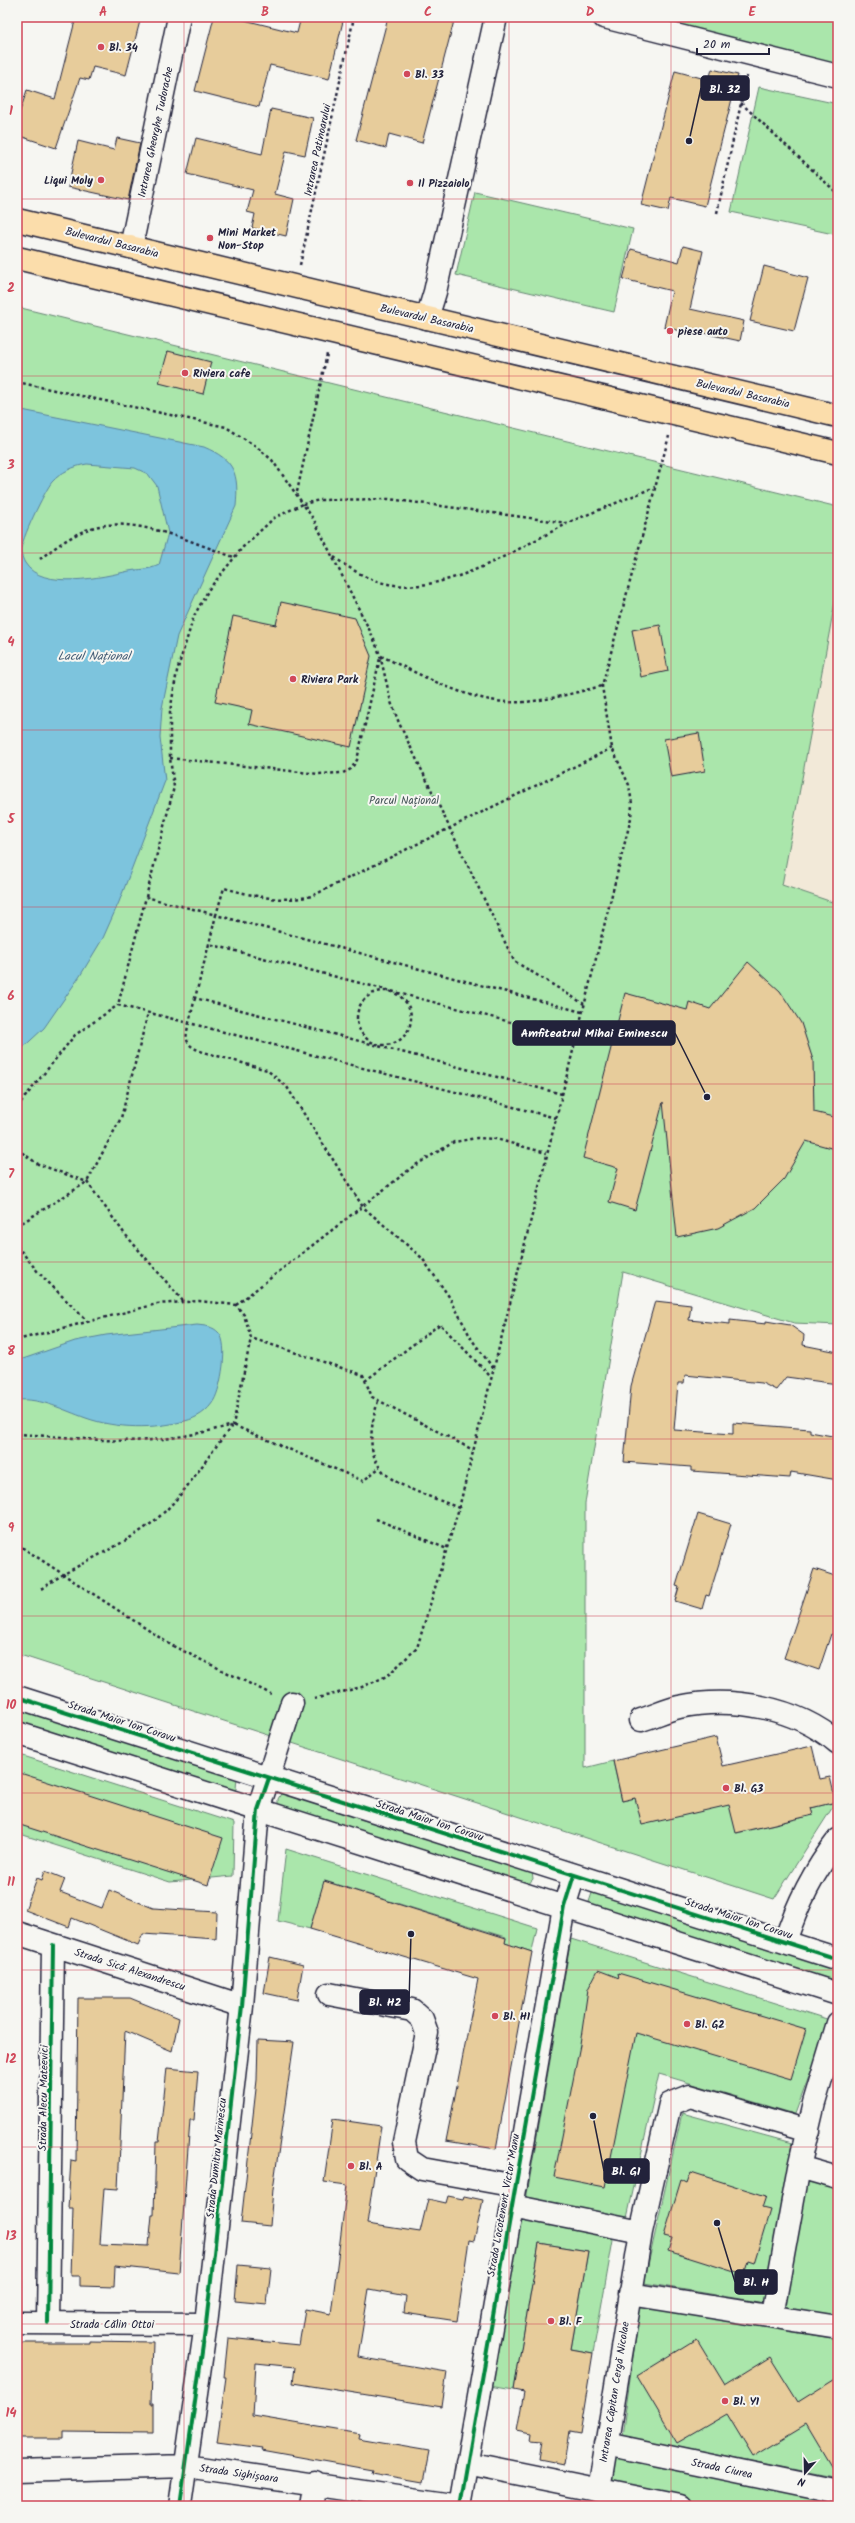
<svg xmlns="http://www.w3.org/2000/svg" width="855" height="2523" font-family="Kalam,sans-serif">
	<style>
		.built { fill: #f2e9d8 }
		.green { fill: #aae6ab; stroke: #668473 }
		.water { fill: #7dc4dd; stroke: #59839c; fill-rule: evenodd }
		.building { fill: #e7cc9b; stroke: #22223b }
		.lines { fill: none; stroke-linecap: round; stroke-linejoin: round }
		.minor-casing { stroke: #22223b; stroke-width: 25 }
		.major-casing { stroke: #22223b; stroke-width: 25 }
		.path { stroke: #22223b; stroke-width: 2.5; stroke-dasharray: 3 3; stroke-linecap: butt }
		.minor { stroke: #f6f6f2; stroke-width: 22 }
		.major { stroke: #fbddab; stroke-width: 22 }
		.cycleway-casing { stroke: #f6f6f2; stroke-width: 6 }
		.cycleway { stroke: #00873e; stroke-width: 4 }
		.grid { fill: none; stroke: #d1495b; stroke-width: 1; stroke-opacity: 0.55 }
		.poi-dot { fill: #d1495b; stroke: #f6f6f2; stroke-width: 1.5 }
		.labels { text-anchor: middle; stroke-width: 4; stroke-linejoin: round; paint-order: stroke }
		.poi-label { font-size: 11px; font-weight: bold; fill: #22223b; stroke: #f6f6f2; text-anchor: start }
		.street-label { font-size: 11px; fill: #22223b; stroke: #f6f6f2 }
		.park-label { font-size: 11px; fill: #445357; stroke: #f6f6f2 }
		.water-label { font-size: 12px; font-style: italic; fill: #425b74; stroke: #f6f6f2 }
		.leader { fill: none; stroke: #22223b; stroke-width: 1.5 }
		.callout-dot { fill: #22223b; stroke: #f6f6f2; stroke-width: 1.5 }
		.callout { fill: #22223b; stroke: #22223b; stroke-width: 1.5 }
		.callout-label { font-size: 12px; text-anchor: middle; font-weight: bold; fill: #fff }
		.neatline { fill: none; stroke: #d1495b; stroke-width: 1.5 }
		.grid-label { font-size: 13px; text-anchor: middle; font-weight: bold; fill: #d1495b }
	</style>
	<rect width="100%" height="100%" fill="#f6f6f2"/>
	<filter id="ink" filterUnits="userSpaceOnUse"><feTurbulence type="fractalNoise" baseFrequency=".025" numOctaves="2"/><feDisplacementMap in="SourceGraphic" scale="8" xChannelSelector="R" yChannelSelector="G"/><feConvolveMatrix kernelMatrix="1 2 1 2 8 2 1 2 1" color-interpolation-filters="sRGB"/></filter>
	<g filter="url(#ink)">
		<path class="built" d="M838,586v318l-57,-19z"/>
		<path class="green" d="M640,17h198v37l-2,11z
			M759,87l79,17v131l-107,-23z
			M475,192l158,37 -19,83 -158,-37z
			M17,307l821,200v79l-56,299 56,19v421l-44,-2 -171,-51 -38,231v265l28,-7 9,40 13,-3 93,1 9,34 76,-18 -2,-7 25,-6 -62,97 -757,-245z
			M17,1705l220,72 -1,12 -3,4 -216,-67z
			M17,1754l217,69 -1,53 -63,6 -153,-49z
			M282,1792l250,78 1,9 -6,7 -249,-79v-8z
			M286,1849l251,79 -5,24 -27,-9 1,-6 -181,-56 -15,48 -32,-8z
			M593,1890l245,76v21l-250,-82z
			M571,1939l259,81 -35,94 -136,-40 -32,144 -101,-18z
			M682,2113l110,30 -28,160 -120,-20z
			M807,2181l31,9v126l-55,-10z
			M520,2218l94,17 -21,118 -22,-4 17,-98 -49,-8 -25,147 -25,-4z
			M640,2307l198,32v140l-216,-43z
			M612,2452l226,48v6h-128l-103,-21z"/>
		<path class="water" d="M17,409l187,38c31,13 35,27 32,59l-59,130 -15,72 -2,29 5,44 -46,121 -16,36 -23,38 -36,52 -27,25zM87,464l48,4 13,6 9,12 11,47 -9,32c-10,5 -19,4 -30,6 -26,6 -87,20 -104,-8 -2,-3 -4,-9 -4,-12 -1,-9 24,-61 31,-69 9,-10 22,-16 35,-18z
			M197,1325c8,1 16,1 22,8 10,11 2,55 -5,67 -6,11 -17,18 -29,21 -31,8 -68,8 -99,-3 -23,-8 -44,-20 -69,-18v-39l58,-20 31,-6z"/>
		<path class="building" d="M76,17h65l-15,58 -33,-8 -4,13 -9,-2 -24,70 -39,-13v-15l10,-30 28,9z
			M214,17h18l65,16 4,-16h43l-15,62 -59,-14 -11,42 -64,-16z
			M388,17h67l-33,126 -33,-9 -3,14 -30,-8z
			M712,69l26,6 -33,131 -34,-8 -3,13 -27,-6 34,-134 34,9z
			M271,109l42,9 -8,37 -19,-4 -11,43 19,5 -8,37 -34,-8 3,-14 -8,-2 6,-22 -66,-16 9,-36 66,16z
			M117,138l23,5 -12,57 -60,-13 10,-46 36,9z
			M683,246l20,5 -13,58 54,12 -4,20 -55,-12v3l-21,-5 8,-36 -49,-12 8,-30 48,13z
			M764,266l44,12 -14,53 -44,-10z
			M168,351l43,11 -8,32 -44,-11z
			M281,602l74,16 16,38 -20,91 -102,-23 3,-14 -37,-8 18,-86 43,9z
			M660,625l8,46 -27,6 -9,-47z
			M699,733l6,38 -34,6 -7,-38z
			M748,962l32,29 21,32 12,37 1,52 24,6v32l-32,-9 -22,38 -29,29 -37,20 -41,9 -14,-135 -28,108 -26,-8 9,-34 -35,-10 42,-165 62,17 2,-8 21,7z
			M655,1301l36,4 -2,15 41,4v-4l36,4v-3l24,4 14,10 -1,10 35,7v32l-52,-7 -10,13 -14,-7 -77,-8 -1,8h-6l-4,47 59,4v-11l77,6v3l28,5v43l-47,-8 -1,6 -99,-7v-4l-67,-5 7,-76z
			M698,1514l33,10 -22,72 -3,-1 -4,14 -27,-8 4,-14 -3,-1z
			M814,1569l24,8v59l-7,-2 -12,36 -35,-12z
			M716,1737l7,29 89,-20 8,33 10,-2 6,25 -25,6 2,7 -77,18 -7,-28 -87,20 -7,-27 -13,3 -9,-40z
			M17,1772l206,66 -15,47 -191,-61z
			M45,1871l20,8 -5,13 42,16 7,-18 44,18 64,4 -1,27 -73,-5 -5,11 -66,-27 -3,9 -44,-17 12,-32 5,2z
			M324,1881l182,57 -1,5 27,9 -36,197 -50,-8 32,-162 -168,-50z
			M270,1957l33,8 -6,35 -33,-7z
			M598,1970l21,8 -1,-5 188,56 -15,50 -155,-46 -31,154 -51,-10 26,-132 8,-56z
			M78,1998h52l49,20 -7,33 -47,-20 -7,158 -14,-1 -4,56 49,2 3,-31h2l2,-73h3l8,-74 31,3 -4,49h-4l-11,153 -64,-7 -1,21 -34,-1v-10h-9l2,-68h-5l3,-48 5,1z
			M258,2040l36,2 -21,147 -3,37 -29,-3 16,-143z
			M333,2119l48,7 -14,98 53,8 8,-33 18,4 2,-7 15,3 1,-3 19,4 -9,41 -5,-1 -12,81 -53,-8 2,-17 -37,-7 -11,68 89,15 -5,35 -149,-24 2,-16 -39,-4 -3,53 107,18 -1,5 70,12 -6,31 -52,-9 1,-3 -111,-20 1,-2 -45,-6 9,-65h-2l4,-39 71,7 6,-36 26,5 16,-129 -23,-3z
			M691,2172l75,24 -4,12 8,2 -16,53 -6,-2 -4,14 -76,-24 4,-13 -8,-2 17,-56 6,3z
			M539,2243l49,8 -17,98 22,4 -13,81 -11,-2 -5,32 -25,-5 3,-18 -11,-1 1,-7 -15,-3 7,-38 -10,-2z
			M238,2265l33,3 -4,36 -32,-3z
			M697,2339l28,46 45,-28 28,45 40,-25v102l-32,-54 -53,32 -26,-43 -50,29 -40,-67z
			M89,2341l64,1 -2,61h2v30l-90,-1v6h-46v-95h72z"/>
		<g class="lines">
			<g class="minor-casing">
				<path id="minor" d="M604,17l234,59
					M131,247l48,-230
					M427,318l8,-26 61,-275
					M17,1697l821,262
					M641,1720c13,-4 25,-10 38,-13 53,-11 117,0 159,36
					M17,1733l821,261
					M17,1933l225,73
					M785,1942c12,-38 28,-70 53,-102
					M329,1994l83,16 10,9 5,14 -23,109 3,17 15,10 94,17
					M799,2167l39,11
					M512,2206l129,26
					M630,2294l208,33
					M772,2316l27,-149 15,-64 24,-80
					M17,2323l189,1
					M48,2323l5,-378
					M606,2444l232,48
					M467,2463l212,43
					M17,2471l169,-5 274,40
					M599,2490l42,-258 29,-128 20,-8 118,35
					M180,2506l26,-182 36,-318 16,-196 34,-107
					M311,2506l4,-23
					M460,2506l104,-599 10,-32"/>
			</g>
			<g class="major-casing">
				<path id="major" d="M17,220l821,196
					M17,258l821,195"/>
			</g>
			<path class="path" d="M741,103l97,91
				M717,213l30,-137
				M300,265l54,-248
				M17,382l209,45 31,20 15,13 31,44 17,-4 69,-1 178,24 88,-36
				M297,492l30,-138
				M334,557c16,12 34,23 54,27 60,11 127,-35 179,-60
				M40,559c14,-11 29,-22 46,-29 44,-18 106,13 148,27
				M381,656c43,20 94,50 143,46 26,-2 53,-10 78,-16
				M170,758l149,16 24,-1 8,-4 6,-9 23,-102
				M146,897l28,-110 -4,-29v-46l7,-41 17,-55 15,-27 34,-42 31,-29 29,-14 11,16 59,117 7,18 11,47 8,21 115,238 70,43
				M357 1018a27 27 0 1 1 54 0a27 27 0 1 1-54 0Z
				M195,998l-6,25 -71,-18 28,-108 70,18 -7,29
				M582,1012l-366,-97 8,-27c30,8 57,15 88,8l300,-148
				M562,1094l-367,-96 14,-54 367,95
				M17,1107l58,-72 43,-30
				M17,1149l21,15 49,18 37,51 59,68
				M17,1226l70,-44 34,-64 27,-105
				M17,1246l21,26 50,50
				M236,1305l178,-139 40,-24 23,-4 19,1 50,14
				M17,1340l140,-36 42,-3 37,4 8,10 7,23 112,37 9,22 101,53
				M493,1368l-21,-28 -22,-42 -28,-40 -59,-51 -76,-120 -20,-17 -67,-19c-16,-7 -15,-13 -11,-28l367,95
				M365,1381l75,-57 51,53
				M378,1401c-24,79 20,82 81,107
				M17,1434c45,2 90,9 135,6 27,-2 54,-8 81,-15l18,-87
				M376,1519l71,30
				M17,1544l154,101 100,49
				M41,1589c38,-28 84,-42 119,-73 29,-26 48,-62 73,-91l130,56 16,-13
				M314,1699l48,-12 25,-11 30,-28 42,-140 172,-690 1,-14 -3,-19 -17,-37 -10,-62 67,-250"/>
			<use href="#minor" class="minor"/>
			<use href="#major" class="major"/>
			<g class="cycleway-casing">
				<path id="cycleway" d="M17,1697l821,262
					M48,2323l5,-378
					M180,2506l26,-182 36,-318 16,-196 11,-32
					M460,2506l104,-599 10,-32"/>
			</g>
			<use href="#cycleway" class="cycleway"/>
		</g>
	</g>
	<path class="grid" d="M184,17v2489M346,17v2489M509,17v2489M671,17v2489M17,199h821M17,376h821M17,553h821M17,730h821M17,907h821M17,1084h821M17,1262h821M17,1439h821M17,1616h821M17,1793h821M17,1970h821M17,2147h821M17,2324h821"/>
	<g class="poi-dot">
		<circle cx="101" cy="47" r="4"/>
		<circle cx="407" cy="74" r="4"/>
		<circle cx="101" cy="180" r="4"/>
		<circle cx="410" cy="183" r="4"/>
		<circle cx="210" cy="238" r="4"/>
		<circle cx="670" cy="331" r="4"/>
		<circle cx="185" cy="373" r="4"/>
		<circle cx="293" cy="679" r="4"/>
		<circle cx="726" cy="1788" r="4"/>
		<circle cx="495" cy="2016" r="4"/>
		<circle cx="687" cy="2024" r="4"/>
		<circle cx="351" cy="2166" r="4"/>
		<circle cx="551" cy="2321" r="4"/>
		<circle cx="725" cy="2401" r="4"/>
	</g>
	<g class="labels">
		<g class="poi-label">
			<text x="109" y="51">Bl. 34</text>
			<text x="415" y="78">Bl. 33</text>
			<text x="93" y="184" text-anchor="end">Liqui Moly</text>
			<text x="418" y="187">Il Pizzaiolo</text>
			<text x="218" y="236">Mini Market<tspan x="218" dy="13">Non-Stop</tspan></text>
			<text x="678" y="335">piese auto</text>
			<text x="193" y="377">Riviera cafe</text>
			<text x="301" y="683">Riviera Park</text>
			<text x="734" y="1792">Bl. G3</text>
			<text x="503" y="2020">Bl. H1</text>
			<text x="695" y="2028">Bl. G2</text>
			<text x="359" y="2170">Bl. A</text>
			<text x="559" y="2325">Bl. F</text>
			<text x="733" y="2405">Bl. Y1</text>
		</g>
		<g class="street-label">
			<text transform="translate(155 132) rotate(-78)" y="4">Intrarea Gheorghe Tudorache</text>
			<text transform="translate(317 150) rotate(-78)" y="4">Intrarea Patinoarului</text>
			<text transform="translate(112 242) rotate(14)" y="4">Bulevardul Basarabia</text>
			<text transform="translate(427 318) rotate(13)" y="4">Bulevardul Basarabia</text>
			<text transform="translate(743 393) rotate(13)" y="4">Bulevardul Basarabia</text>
			<text transform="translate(122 1721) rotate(18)" y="4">Strada Maior Ion Coravu</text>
			<text transform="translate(430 1820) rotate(18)" y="4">Strada Maior Ion Coravu</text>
			<text transform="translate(739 1918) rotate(18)" y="4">Strada Maior Ion Coravu</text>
			<text transform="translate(130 1969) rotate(18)" y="4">Strada Sică Alexandrescu</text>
			<text transform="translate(43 2098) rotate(-89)" y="4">Strada Alecu Mateevici</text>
			<text transform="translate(216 2158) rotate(-84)" y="4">Strada Dumitru Marinescu</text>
			<text transform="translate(503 2205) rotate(-80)" y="4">Strada Locotenent Victor Manu</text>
			<text x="112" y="2328">Strada Călin Ottoi</text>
			<text transform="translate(614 2392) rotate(-81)" y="4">Intrarea Căpitan Cergă Nicolae</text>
			<text transform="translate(722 2468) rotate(12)" y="4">Strada Ciurea</text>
			<text transform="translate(239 2473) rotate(8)" y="4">Strada Sighișoara</text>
		</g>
		<g class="park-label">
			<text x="404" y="804">Parcul Național</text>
		</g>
		<g class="water-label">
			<text x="94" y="660">Lacul Național</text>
		</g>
	</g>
	<path class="leader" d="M689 141L701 88M707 1097L675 1033M411 1934L409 2002M593 2116L604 2171M717 2223L735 2282"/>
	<g class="callout-dot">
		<circle cx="689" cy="141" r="4"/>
		<circle cx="707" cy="1097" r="4"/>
		<circle cx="411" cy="1934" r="4"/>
		<circle cx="593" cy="2116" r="4"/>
		<circle cx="717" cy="2223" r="4"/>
	</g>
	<g class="callout">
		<rect x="701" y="76" width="48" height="24" rx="4"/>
		<rect x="513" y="1021" width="162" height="24" rx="4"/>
		<rect x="360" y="1990" width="49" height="24" rx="4"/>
		<rect x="604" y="2159" width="45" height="24" rx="4"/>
		<rect x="735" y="2270" width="42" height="24" rx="4"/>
	</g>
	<g class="callout-label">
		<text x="725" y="93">Bl. 32</text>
		<text x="594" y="1037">Amfiteatrul Mihai Eminescu</text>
		<text x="385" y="2006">Bl. H2</text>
		<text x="626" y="2175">Bl. G1</text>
		<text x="756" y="2286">Bl. H</text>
	</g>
	<rect width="855" height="2523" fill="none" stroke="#f6f6f2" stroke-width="44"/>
	<g transform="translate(805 2473) rotate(200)" stroke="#f6f6f2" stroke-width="3" paint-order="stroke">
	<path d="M0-3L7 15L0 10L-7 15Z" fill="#22223b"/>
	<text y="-6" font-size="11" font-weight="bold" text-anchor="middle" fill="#22223b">N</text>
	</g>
	<path d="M697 48v6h72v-6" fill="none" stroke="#22223b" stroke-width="2"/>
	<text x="703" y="48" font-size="12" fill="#22223b" stroke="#f6f6f2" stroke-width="3" paint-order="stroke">20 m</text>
	<rect x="22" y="22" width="811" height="2479" class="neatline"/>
	<g class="grid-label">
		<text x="103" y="16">A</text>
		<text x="265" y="16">B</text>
		<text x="428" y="16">C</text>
		<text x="590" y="16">D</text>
		<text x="752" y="16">E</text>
		<text x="11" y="115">1</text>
		<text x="11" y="292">2</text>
		<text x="11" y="469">3</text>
		<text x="11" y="646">4</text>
		<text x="11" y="823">5</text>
		<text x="11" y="1000">6</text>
		<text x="11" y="1178">7</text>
		<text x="11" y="1355">8</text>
		<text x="11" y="1532">9</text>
		<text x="11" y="1709">10</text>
		<text x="11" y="1886">11</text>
		<text x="11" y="2063">12</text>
		<text x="11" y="2240">13</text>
		<text x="11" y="2417">14</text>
	</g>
</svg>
